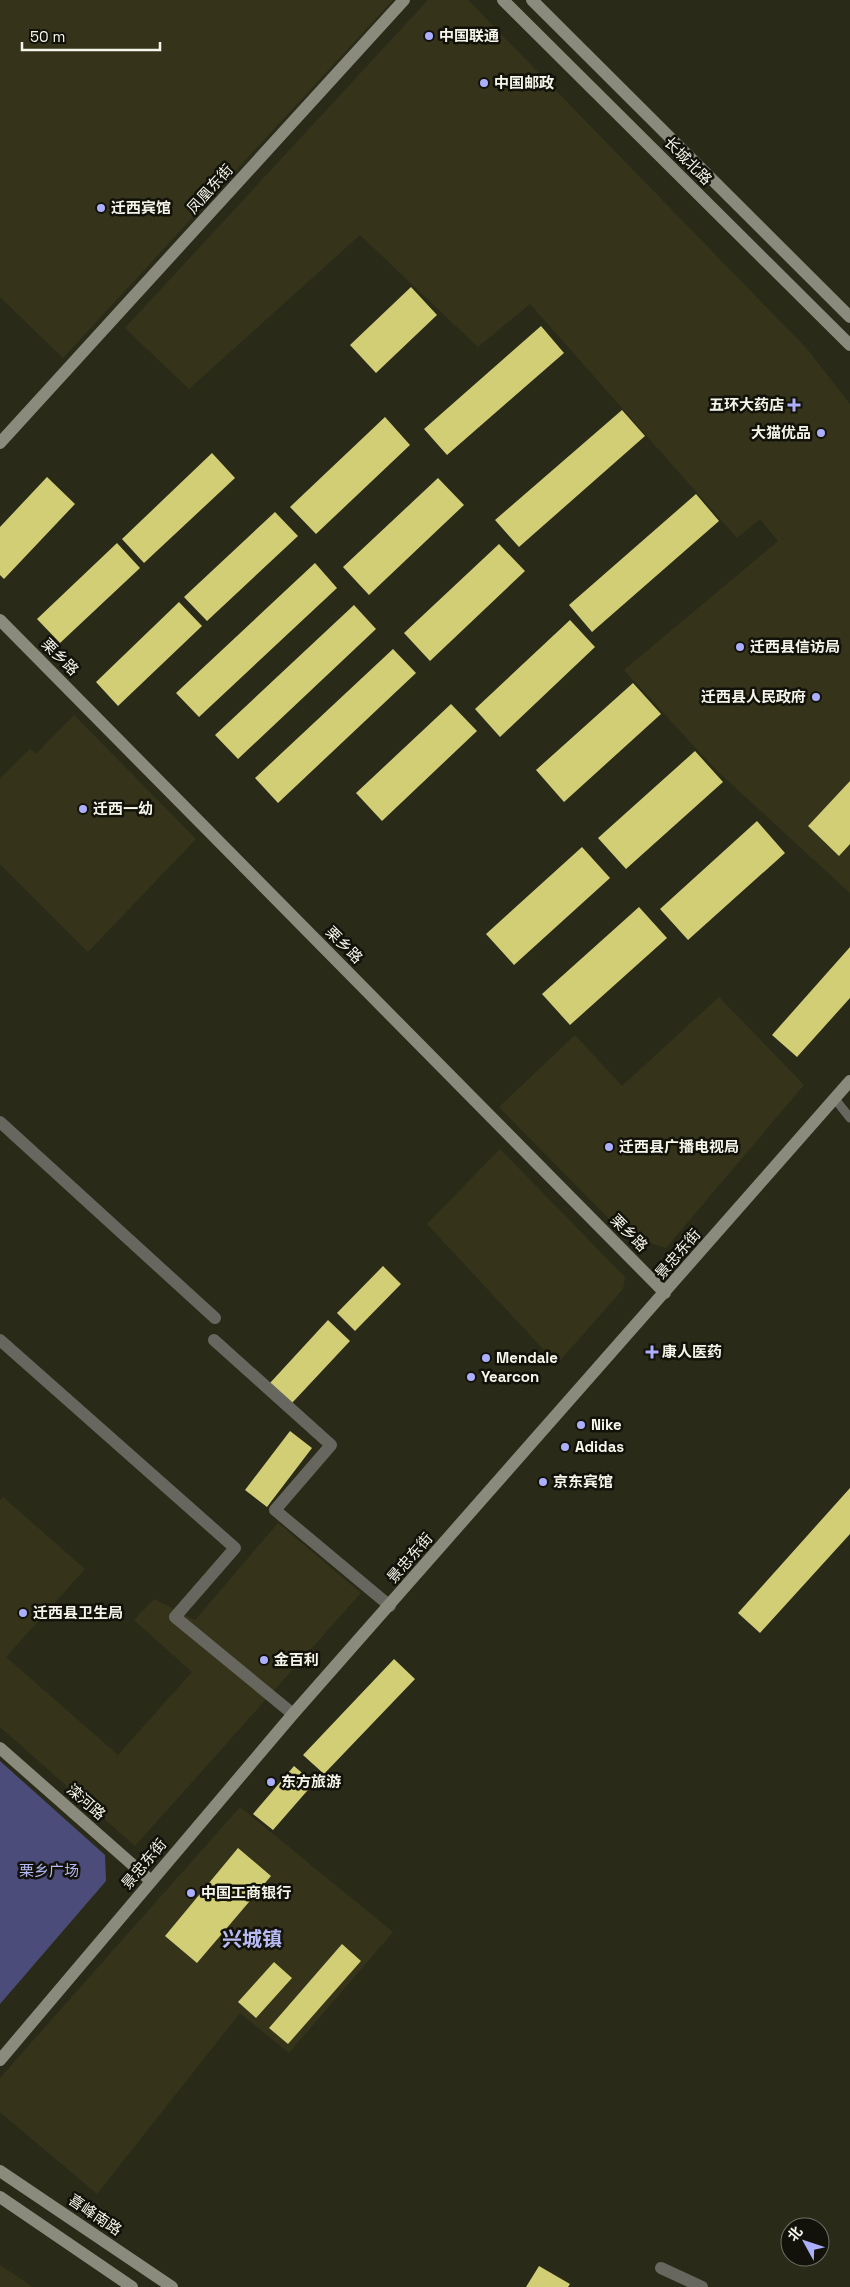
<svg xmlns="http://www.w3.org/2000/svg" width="850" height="2287" font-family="'Space Grotesk','Noto Sans SC',sans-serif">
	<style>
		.built { fill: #35341b }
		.green { fill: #4b4c7a }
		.building { fill: #d1ce76 }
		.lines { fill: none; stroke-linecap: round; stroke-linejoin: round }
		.lane { stroke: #67675f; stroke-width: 9 }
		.street { stroke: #67675f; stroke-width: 12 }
		.secondary { stroke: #8b8b7d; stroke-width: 12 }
		.poi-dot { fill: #acaffb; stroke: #12120a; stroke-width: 2 }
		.labels { text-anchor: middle; stroke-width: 5; stroke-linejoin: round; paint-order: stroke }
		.poi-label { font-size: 15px; font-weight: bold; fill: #f5f5ea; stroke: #12120a; text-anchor: start }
		.street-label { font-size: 15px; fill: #f5f5ea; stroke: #12120a }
		.park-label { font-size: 15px; fill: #b6b9f5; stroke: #12120a }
		.district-label { font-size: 20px; font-weight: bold; fill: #b8bbf4; stroke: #12120a }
	</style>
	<rect width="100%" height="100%" fill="#2a2a19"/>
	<path class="built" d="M0,0h393l-330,358 -63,-61z
		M428,0h40l340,350 42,54v489l-134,-123 -92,-100 154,-129 -18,-22 -23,19 -207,-234 -52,43 -118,-112 -171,154 -64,-61z
		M74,715l122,124 -108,113 -88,-88v-86l30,-29 6,5z
		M719,997l85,88 -138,163 -41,-13 -126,-128 76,-72 47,51z
		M500,1149l125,128 -2,12 -66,75 -130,-140z
		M3,1497l82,72 -79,88 112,98 74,-83 -58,-52 20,-21 41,21 83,-97 83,70 -226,253 -135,-119v-227z
		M240,1807l153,125 -104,121 -49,-40 -143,181 -97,-82v-34z
		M0,2265l33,22h-33z"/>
	<path class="green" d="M0,1761l105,94 1,26 -106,123z"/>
	<path class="building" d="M411,287l26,28 -61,58 -26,-28z
		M541,326l23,27 -117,102 -23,-26z
		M622,410l23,26 -126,111 -24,-27z
		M385,417l25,28 -94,89 -26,-27z
		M212,453l23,25 -91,85 -22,-24z
		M47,477l28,27 -71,75 -4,-4v-48z
		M438,478l26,27 -95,90 -26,-28z
		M696,494l23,27 -127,111 -23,-27z
		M275,512l23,24 -91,85 -23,-24z
		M117,543l23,25 -80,75 -23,-24z
		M499,544l26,27 -95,90 -26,-28z
		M315,563l22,25 -138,129 -23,-24z
		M179,602l23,24 -84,80 -22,-24z
		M354,605l22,24 -138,130 -23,-24z
		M570,620l25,27 -95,90 -25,-28z
		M393,649l23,24 -138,130 -23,-25z
		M633,683l28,31 -97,88 -28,-32z
		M451,704l26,27 -95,90 -26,-28z
		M695,751l28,31 -97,87 -28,-31z
		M850,781v63l-11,12 -31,-30z
		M757,821l28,32 -97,87 -28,-31z
		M582,847l28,31 -96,87 -28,-31z
		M639,907l28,31 -97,87 -28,-31z
		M850,947v51l-53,59 -25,-22z
		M383,1266l18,18 -46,47 -18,-18z
		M328,1320l22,21 -58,62 -22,-20z
		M290,1431l22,17 -45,59 -22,-17z
		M850,1488v46l-90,99 -22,-20z
		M394,1659l21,20 -91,95 -21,-19z
		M294,1766l20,17 -41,47 -20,-16z
		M238,1848l33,28 -74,87 -32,-27z
		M342,1944l19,17 -73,83 -19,-16z
		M274,1962l18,16 -36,40 -18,-16z
		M539,2266l31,18 -2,3h-42z"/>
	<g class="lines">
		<path class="lane" d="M835,1099l15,19"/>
		<path class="street" d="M0,1122l215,196
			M0,1340l235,208 -60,69 118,97
			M214,1340l117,105 -56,65 115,96
			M661,2268l41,19"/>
		<path class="secondary" d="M503,0l347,345
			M532,0l318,317
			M0,443l404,-443
			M0,620l665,673
			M0,1748l151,133
			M0,2060l293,-346 557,-633
			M0,2171l172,116
			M0,2197l132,90"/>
	</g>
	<g class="poi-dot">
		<circle cx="429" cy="36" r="5"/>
		<circle cx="484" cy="83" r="5"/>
		<circle cx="101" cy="208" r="5"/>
		<path d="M791.5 397.5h5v5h5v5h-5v5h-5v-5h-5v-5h5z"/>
		<circle cx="821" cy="433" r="5"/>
		<circle cx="740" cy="647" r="5"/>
		<circle cx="816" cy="697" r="5"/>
		<circle cx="83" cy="809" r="5"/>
		<circle cx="609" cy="1147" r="5"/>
		<path d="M649.5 1344.5h5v5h5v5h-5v5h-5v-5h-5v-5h5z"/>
		<circle cx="486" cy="1358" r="5"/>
		<circle cx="471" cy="1377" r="5"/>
		<circle cx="581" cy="1425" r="5"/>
		<circle cx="565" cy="1447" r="5"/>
		<circle cx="543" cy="1482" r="5"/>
		<circle cx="23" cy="1613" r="5"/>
		<circle cx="264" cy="1660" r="5"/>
		<circle cx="271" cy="1782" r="5"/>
		<circle cx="191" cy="1893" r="5"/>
	</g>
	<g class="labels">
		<g class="poi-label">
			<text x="439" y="41">中国联通</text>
			<text x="494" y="88">中国邮政</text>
			<text x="111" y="213">迁西宾馆</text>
			<text x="784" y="410" text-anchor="end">五环大药店</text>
			<text x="811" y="438" text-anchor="end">大猫优品</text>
			<text x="750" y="652">迁西县信访局</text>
			<text x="806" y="702" text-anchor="end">迁西县人民政府</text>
			<text x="93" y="814">迁西一幼</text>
			<text x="619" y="1152">迁西县广播电视局</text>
			<text x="662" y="1357">康人医药</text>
			<text x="496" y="1363">Mendale</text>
			<text x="481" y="1382">Yearcon</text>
			<text x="591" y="1430">Nike</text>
			<text x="575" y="1452">Adidas</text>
			<text x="553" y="1487">京东宾馆</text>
			<text x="33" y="1618">迁西县卫生局</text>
			<text x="274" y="1665">金百利</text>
			<text x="281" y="1787">东方旅游</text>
			<text x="201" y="1898">中国工商银行</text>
		</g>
		<g class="street-label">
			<text transform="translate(688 161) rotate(45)" y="5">长城北路</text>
			<text transform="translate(210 189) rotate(-48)" y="5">凤凰东街</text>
			<text transform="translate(60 657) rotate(45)" y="5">栗乡路</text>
			<text transform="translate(344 945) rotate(45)" y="5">栗乡路</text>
			<text transform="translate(629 1233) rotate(45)" y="5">栗乡路</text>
			<text transform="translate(678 1254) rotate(-49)" y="5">景忠东街</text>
			<text transform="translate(410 1558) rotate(-49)" y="5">景忠东街</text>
			<text transform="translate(86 1802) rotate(41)" y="5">滦河路</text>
			<text transform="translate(144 1864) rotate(-50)" y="5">景忠东街</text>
			<text transform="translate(95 2215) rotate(34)" y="5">喜峰南路</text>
		</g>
		<g class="park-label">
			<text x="49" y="1876">栗乡广场</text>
		</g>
		<g class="district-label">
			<text x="252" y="1946">兴城镇</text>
		</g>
	</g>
	<g transform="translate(805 2242) rotate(310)"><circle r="24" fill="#12120a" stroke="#6d6d64"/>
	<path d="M0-4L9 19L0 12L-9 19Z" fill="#acaffb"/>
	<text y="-8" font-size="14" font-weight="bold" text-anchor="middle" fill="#f5f5ea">北</text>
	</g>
	<path d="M22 42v8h138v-8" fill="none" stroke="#f5f5ea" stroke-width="2.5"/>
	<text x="30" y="42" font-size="15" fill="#f5f5ea" stroke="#12120a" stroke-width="4" paint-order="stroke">50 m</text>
</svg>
